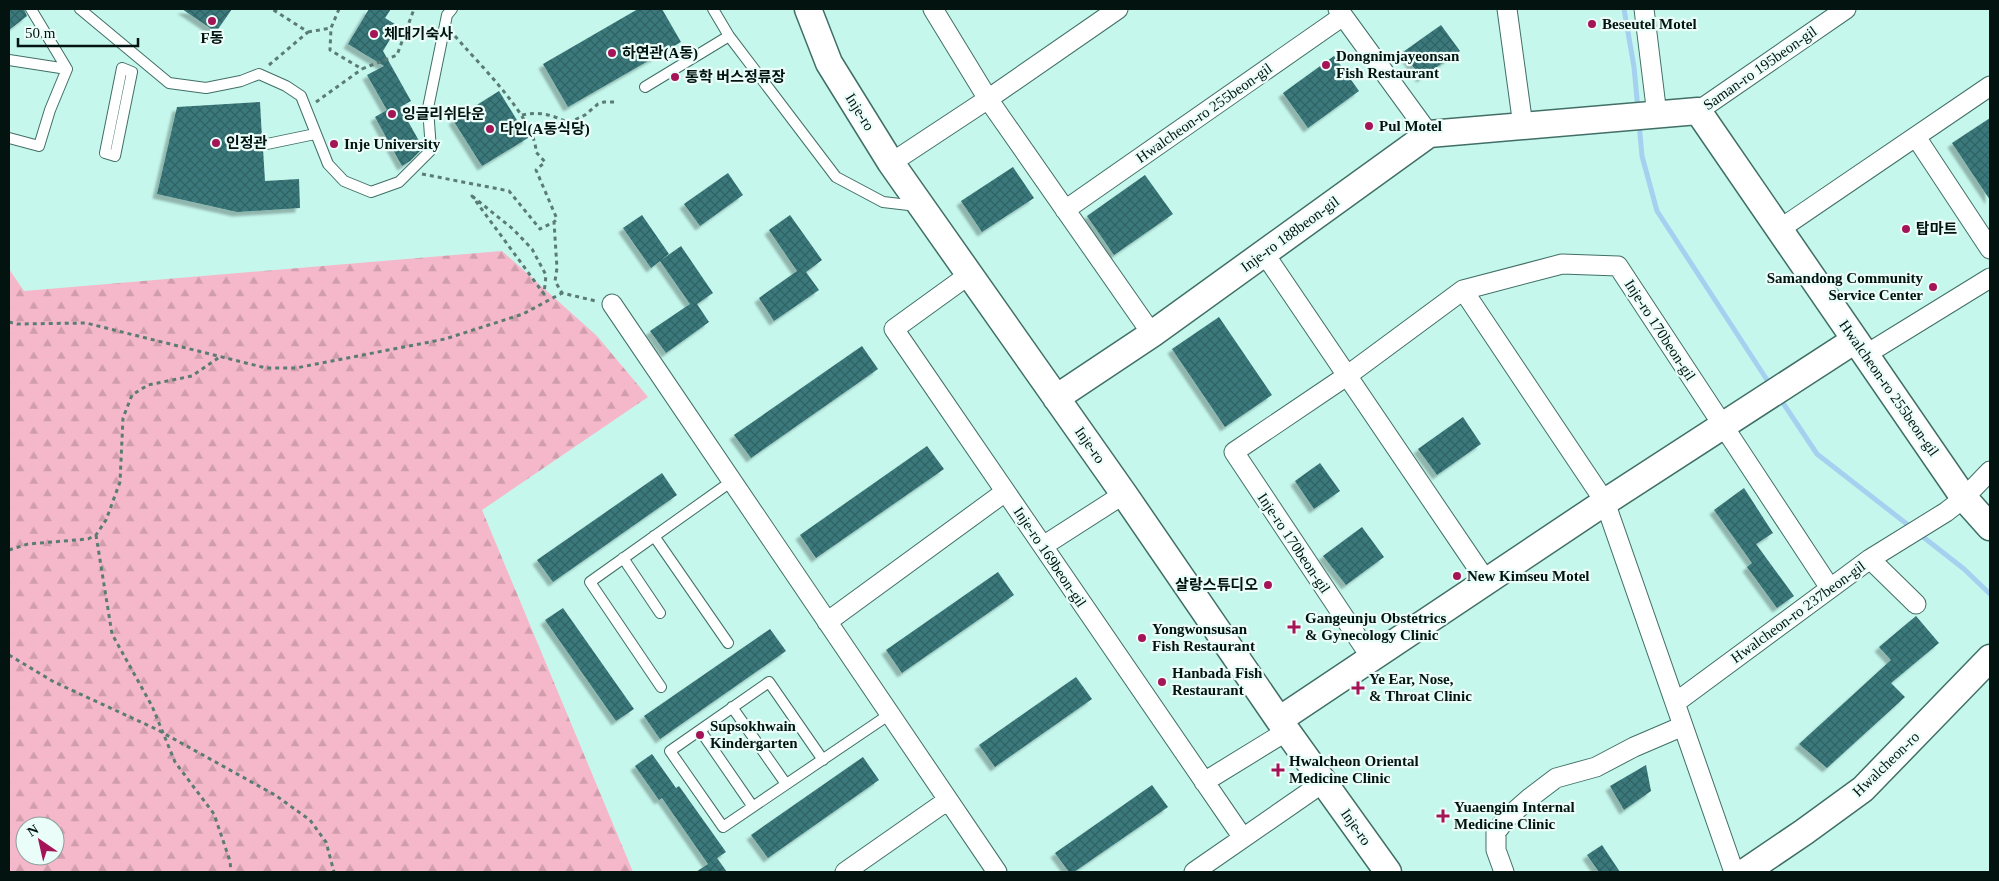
<svg xmlns="http://www.w3.org/2000/svg" width="1999" height="881" font-family="'Times New Roman','Noto Sans KR',serif">
	<style>
		.forest { fill: url(#forest-firs); fill-rule: evenodd }
		.lines { fill: none; stroke-linecap: round; stroke-linejoin: round }
		.stream { stroke: #a5d1f1; stroke-width: 5 }
		.building { fill: url(#building-cross-hatch); filter: url(#shadow) }
		.lane-casing { stroke: #416f66; stroke-width: 12 }
		.street-casing { stroke: #416f66; stroke-width: 21 }
		.secondary-casing { stroke: #416f66; stroke-width: 29 }
		.path { stroke: #5b7b75; stroke-width: 3; stroke-dasharray: 4 4; stroke-linecap: butt }
		.lane { stroke: #fff; stroke-width: 10 }
		.street { stroke: #fff; stroke-width: 19 }
		.secondary { stroke: #fff; stroke-width: 26 }
		.poi-dot { fill: #a41457; stroke: #eafdf8; stroke-width: 2 }
		.labels { text-anchor: middle; stroke-width: 4.5; stroke-linejoin: round; paint-order: stroke }
		.poi-label { font-size: 15px; font-weight: bold; fill: #021310; stroke: #eafdf8; text-anchor: start }
		.street-label { font-size: 15px; fill: #021310; stroke: #eafdf8 }
	</style>
	<defs>
		<pattern id="forest-firs" width="22" height="20" patternUnits="userSpaceOnUse" patternTransform="scale(1.25)"><rect width="22" height="20" fill="#f5b8ca"/><path d="M5 1l3.5 6h-7zM16 11l3.5 6h-7z" fill="#d09dac"/></pattern>
		<pattern id="building-cross-hatch" width="8" height="8" patternUnits="userSpaceOnUse" patternTransform="scale(1.25)"><rect width="8" height="8" fill="#3b797c"/><path d="M0 0l8 8M0 8l8-8" fill="none" stroke="#2f6264"/></pattern>
		<filter id="shadow"><feDropShadow dx="-4.5" dy="4.5" stdDeviation="1" flood-color="#0004"/></filter>
	</defs>
	<rect width="100%" height="100%" fill="#c5f7ec"/>
	<path class="forest" d="M502,251l95,85 51,61 -166,113 151,362h-624v-603l15,22zM25,826h30v30h-30z"/>
	<g class="lines">
		<path class="stream" d="M1624,9l10,58 4,43
			M1639,123l3,33 15,55 114,175
			M1779,397l38,57 95,74
			M1918,533l46,36 26,25"/>
	</g>
	<path class="building" d="M9,9h15l3,7 -18,14z
		M182,9h50l-16,23z
		M369,9h22l-6,9 13,8 -15,25 28,50 -11,6 23,41 -13,13 -8,5 -27,-49 12,-7 -20,-35 17,-9 -36,-22z
		M638,9h24l19,33 -113,65 -25,-43z
		M1441,25l19,26 -39,27 -18,-26z
		M1334,56l25,35 -51,37 -25,-35z
		M499,91l29,47 -46,28 -29,-46z
		M260,102l2,37 -2,6 3,4 2,32 34,-2 1,29 -63,4 -80,-18 20,-87z
		M1990,118v82l-38,-57z
		M1013,167l21,31 -52,34 -21,-31z
		M728,173l15,22 -43,31 -16,-22z
		M1145,175l28,39 -59,41 -27,-39z
		M642,215l27,39 -18,14 -28,-40z
		M790,215l32,45 -16,12 13,18 -45,31 -15,-23 38,-27 -28,-41z
		M681,246l32,47 -16,11 12,18 -43,31 -16,-22 40,-27 -30,-43z
		M1219,317l53,78 -47,32 -53,-78z
		M862,346l16,23 -127,89 -17,-23z
		M1463,417l18,27 -44,31 -19,-26z
		M927,446l17,23 -128,89 -16,-23z
		M1320,463l20,28 -26,18 -19,-28z
		M662,473l15,22 -124,87 -16,-22z
		M1744,488l29,45 -17,11 38,52 -17,12 -30,-41 5,-4 -38,-53z
		M1362,527l22,30 -38,28 -23,-29z
		M998,572l16,23 -112,78 -16,-23z
		M563,608l71,101 -18,12 -71,-101z
		M1916,616l23,27 -48,40 14,14 -78,71 -28,-24 92,-84 -12,-13z
		M770,629l16,22 -126,88 -16,-23z
		M1076,677l16,22 -97,68 -16,-22z
		M652,754l24,34 3,-2 47,66 -9,6 10,14h-31l12,-8 -46,-66 -3,2 -24,-34z
		M863,757l16,23 -111,78 -17,-23z
		M1646,765l5,26 -27,19 -14,-24z
		M1152,785l16,22 -94,65h-5l-14,-19z
		M1602,845l18,27h-21l-12,-17z"/>
	<g class="lines">
		<g class="lane-casing">
			<path id="lane" d="M31,9l36,60
				M80,9l89,74 37,5 35,-7 18,-7 27,12 15,10 27,68 16,17 27,11 28,-10 32,-32 -3,-42 19,-93 5,-6
				M713,9l16,27 107,141 47,25 34,4
				M9,60l58,9
				M122,68l10,4 -17,84 -10,-3z
				M645,87l84,-51
				M9,138l30,8 11,-36 17,-41
				M267,144l48,-10
				M654,536l74,107
				M623,558l37,55
				M661,687l-71,-105 142,-101
				M732,707l54,77
				M700,730l53,77
				M823,760l-54,-78 -99,69 53,76 167,-113"/>
		</g>
		<g class="street-casing">
			<path id="street" d="M933,9l55,90 164,235
				M1338,9l91,125
				M1507,9l16,117
				M1644,9l13,106
				M1698,111l148,-102
				M1916,137l74,112
				M891,163l97,-64 130,-90
				M1065,210l278,-194
				M1780,229l210,-143
				M1264,253l223,329
				M970,274l-76,55 349,509
				M1463,290l142,212 129,370
				M612,304l385,568
				M1865,355l125,-77
				M1043,546l81,-52
				M1870,559l46,45
				M827,622l178,-130
				M1372,659l-138,-207 114,-77 115,-85 99,-26 56,2 212,322
				M1675,703l195,-144 76,-47 18,-14 26,-27
				M1204,782l83,-51
				M845,872l103,-72
				M1194,872l130,-90
				M1504,872l-8,-22v-18l10,-13 25,-22 25,-19 40,-11 38,-20 49,-21"/>
		</g>
		<g class="secondary-casing">
			<path id="secondary" d="M808,9l21,54 62,100 233,331 155,226 109,152
				M1056,398l96,-64 277,-200 269,-23 266,387 26,29
				M1279,720l326,-218 250,-162
				M1745,872l59,-40 59,-43 127,-131"/>
		</g>
		<path class="path" d="M339,9l-8,19 -1,22 32,19 35,-14 17,-46
			M308,32l23,-4
			M455,36c22,26 81,83 81,116l9,10 -9,8 21,49 -3,3
			M269,65l39,-33 -36,-23
			M316,102l46,-33
			M522,115c17,-4 32,0 46,8l17,-8 13,-11 6,-2h13
			M422,174l87,17 31,38 14,-7 3,46 -2,13 7,12 34,8
			M472,196l41,33 19,20 14,26 -2,19z
			M9,322l8,2 69,-1 180,45h30l149,-29 78,-25 39,-21
			M96,535l16,99 40,72 23,56 39,52 16,47 1,11
			M9,550l19,-6 60,-5 8,-4 10,-15 14,-38 3,-64 9,-23 16,-10 44,-9 29,-20
			M9,655l45,27 102,47 119,66 35,25 16,22 8,30"/>
		<use href="#lane" class="lane"/>
		<use href="#street" class="street"/>
		<use href="#secondary" class="secondary"/>
	</g>
	<g class="poi-dot">
		<circle cx="212" cy="21" r="5"/>
		<circle cx="1592" cy="24" r="5"/>
		<circle cx="374" cy="34" r="5"/>
		<circle cx="612" cy="53" r="5"/>
		<circle cx="1326" cy="65" r="5"/>
		<circle cx="675" cy="77" r="5"/>
		<circle cx="392" cy="114" r="5"/>
		<circle cx="1369" cy="126" r="5"/>
		<circle cx="490" cy="129" r="5"/>
		<circle cx="216" cy="143" r="5"/>
		<circle cx="334" cy="144" r="5"/>
		<circle cx="1906" cy="229" r="5"/>
		<circle cx="1933" cy="287" r="5"/>
		<circle cx="1457" cy="576" r="5"/>
		<circle cx="1268" cy="585" r="5"/>
		<path d="M1291.5 619.5h5v5h5v5h-5v5h-5v-5h-5v-5h5z"/>
		<circle cx="1142" cy="638" r="5"/>
		<circle cx="1162" cy="682" r="5"/>
		<path d="M1355.5 680.5h5v5h5v5h-5v5h-5v-5h-5v-5h5z"/>
		<circle cx="700" cy="735" r="5"/>
		<path d="M1275.5 762.5h5v5h5v5h-5v5h-5v-5h-5v-5h5z"/>
		<path d="M1440.5 808.5h5v5h5v5h-5v5h-5v-5h-5v-5h5z"/>
	</g>
	<g class="labels">
		<g class="poi-label">
			<text x="1602" y="29">Beseutel Motel</text>
			<text x="384" y="39">체대기숙사</text>
			<text x="212" y="43" text-anchor="middle">F동</text>
			<text x="622" y="58">하연관(A동)</text>
			<text x="1336" y="61">Dongnimjayeonsan<tspan x="1336" dy="17">Fish Restaurant</tspan></text>
			<text x="685" y="82">통학 버스정류장</text>
			<text x="402" y="119">잉글리쉬타운</text>
			<text x="1379" y="131">Pul Motel</text>
			<text x="500" y="134">다인(A동식당)</text>
			<text x="226" y="148">인정관</text>
			<text x="344" y="149">Inje University</text>
			<text x="1916" y="234">탑마트</text>
			<text x="1923" y="283" text-anchor="end">Samandong Community<tspan x="1923" dy="17">Service Center</tspan></text>
			<text x="1467" y="581">New Kimseu Motel</text>
			<text x="1258" y="590" text-anchor="end">살랑스튜디오</text>
			<text x="1305" y="623">Gangeunju Obstetrics<tspan x="1305" dy="17">&amp; Gynecology Clinic</tspan></text>
			<text x="1152" y="634">Yongwonsusan<tspan x="1152" dy="17">Fish Restaurant</tspan></text>
			<text x="1172" y="678">Hanbada Fish<tspan x="1172" dy="17">Restaurant</tspan></text>
			<text x="1369" y="684">Ye Ear, Nose,<tspan x="1369" dy="17">&amp; Throat Clinic</tspan></text>
			<text x="710" y="731">Supsokhwain<tspan x="710" dy="17">Kindergarten</tspan></text>
			<text x="1289" y="766">Hwalcheon Oriental<tspan x="1289" dy="17">Medicine Clinic</tspan></text>
			<text x="1454" y="812">Yuaengim Internal<tspan x="1454" dy="17">Medicine Clinic</tspan></text>
		</g>
		<g class="street-label">
			<text transform="translate(1760 68) rotate(-35)" y="5">Saman-ro 195beon-gil</text>
			<text transform="translate(860 112) rotate(58)" y="5">Inje-ro</text>
			<text transform="translate(1204 113) rotate(-35)" y="5">Hwalcheon-ro 255beon-gil</text>
			<text transform="translate(1290 234) rotate(-36)" y="5">Inje-ro 188beon-gil</text>
			<text transform="translate(1660 330) rotate(57)" y="5">Inje-ro 170beon-gil</text>
			<text transform="translate(1889 388) rotate(55)" y="5">Hwalcheon-ro 255beon-gil</text>
			<text transform="translate(1090 445) rotate(55)" y="5">Inje-ro</text>
			<text transform="translate(1294 543) rotate(56)" y="5">Inje-ro 170beon-gil</text>
			<text transform="translate(1050 557) rotate(56)" y="5">Inje-ro 169beon-gil</text>
			<text transform="translate(1798 612) rotate(-36)" y="5">Hwalcheon-ro 237beon-gil</text>
			<text transform="translate(1886 764) rotate(-44)" y="5">Hwalcheon-ro</text>
			<text transform="translate(1356 827) rotate(55)" y="5">Inje-ro</text>
		</g>
	</g>
	<rect width="1999" height="881" fill="none" stroke="#021310" stroke-width="20"/>
	<g transform="translate(40 841) rotate(326)"><circle r="24" fill="#eafdf8" stroke="#8d9f9b"/>
	<path d="M0-4L9 19L0 12L-9 19Z" fill="#a41457"/>
	<text y="-8" font-size="14" font-weight="bold" text-anchor="middle" fill="#021310">N</text>
	</g>
	<path d="M18 38v8h120v-8" fill="none" stroke="#021310" stroke-width="2.5"/>
	<text x="25" y="38" font-size="15" fill="#021310" stroke="#eafdf8" stroke-width="4" paint-order="stroke">50 m</text>
</svg>
